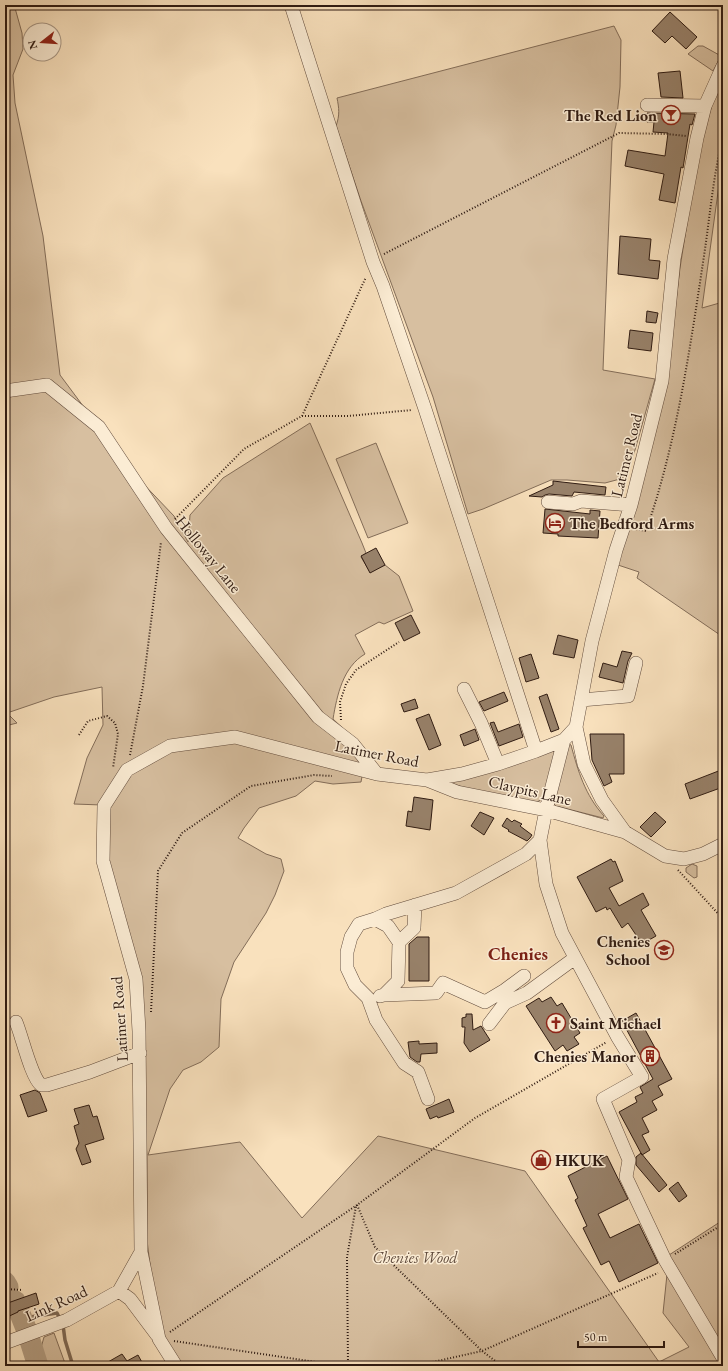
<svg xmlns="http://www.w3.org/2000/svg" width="728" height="1371" font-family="'EB Garamond',serif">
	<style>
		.green { fill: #d7bfa0; stroke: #836d59 }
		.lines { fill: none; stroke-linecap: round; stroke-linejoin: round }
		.stream { stroke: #7f6a56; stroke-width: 3.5 }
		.river { stroke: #b49e83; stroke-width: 21 }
		.building { fill: #98826b; stroke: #2f1b12 }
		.minor-casing { stroke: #624c3d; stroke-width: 14 }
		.path { stroke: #2f1b12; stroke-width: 2; stroke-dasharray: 1 2; stroke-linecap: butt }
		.minor { stroke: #fbecd4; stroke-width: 13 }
		.labels { text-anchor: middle; stroke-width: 3; stroke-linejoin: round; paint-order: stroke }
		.poi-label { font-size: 16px; font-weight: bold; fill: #2f1b12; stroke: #fbecd4; text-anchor: end }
		.street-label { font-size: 16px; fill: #2f1b12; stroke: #fbecd4 }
		.park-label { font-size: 16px; font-style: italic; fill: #614c3d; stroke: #fbecd4 }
		.quarter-label { font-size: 18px; font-weight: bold; fill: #7a1f14; stroke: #fbecd4 }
	</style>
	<rect width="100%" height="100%" fill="#f9e1bd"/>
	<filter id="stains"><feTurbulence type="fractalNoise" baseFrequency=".005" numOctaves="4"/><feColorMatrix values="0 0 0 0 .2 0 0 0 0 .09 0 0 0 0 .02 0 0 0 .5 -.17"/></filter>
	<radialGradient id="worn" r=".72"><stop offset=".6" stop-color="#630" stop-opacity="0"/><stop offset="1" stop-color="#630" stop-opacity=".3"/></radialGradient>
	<path class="green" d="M5,5h7l3,3 7,25 1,16 -10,26 2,28 28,133 17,139 73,98 41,43 14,26 2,-27 33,-37 87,-55 52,120 4,10 -5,4 9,15 15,-7 14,11 14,35 -29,13 -5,-2 -24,13 10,19c-22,13 -28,41 -32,65l29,27 -6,9 5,12 -125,-33 -67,10 -44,24 -23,37 -28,-1 13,-46 16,-33 -1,-38 -48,10 -47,16 10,10 -12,3z
		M614,26l7,14 -1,47 -4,38 -4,16 -9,229 52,9 -20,71 -10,26 -5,3 -15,4 -38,-3h-16l-68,29 -15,5 -35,-117 -72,-196 -25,-75c4,-11 3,-18 1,-28z
		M698,46h5l18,10 -8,15 -25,-17z
		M723,78v78l-21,152 21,-6v335l-86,-59 2,-6 -21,-7 55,-240 7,-57 13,-83 12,-56 11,-38z
		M376,443l32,80 -40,15 -32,-79z
		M235,739l128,32 -2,11 -28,2 -18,-3 -19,15 -37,12 -15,20 -6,10 28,16 15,5 3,12 -9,24 -9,18 -32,49 -13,37 -2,48 -18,15 -18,8 -13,19 -22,66 92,-13 62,76 76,-82 147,35 134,191 30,-15 -26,-34 6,-58 54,-35v146h-548l-16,-27 -12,-99v-85l-6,-72 1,-74 -37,-147 1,-56 23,-35 43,-23z
		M569,744l2,1c7,26 14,50 33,71l-1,2 -47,-12 -4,-4z
		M552,751l3,1 -11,46 -7,4 -59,-10 -28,-9 1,-2z
		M692,864l5,2v11l-3,1 -8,-6v-4z
		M54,1333l12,33h-30l8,-29z"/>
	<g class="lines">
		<path class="stream" d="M13,1298l8,2 3,9 6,8 27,-4 3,6
			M63,1325l2,15 8,26"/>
		<path class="river" d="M5,1282l3,5
			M15,1301l12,30 11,35"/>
	</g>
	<path class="building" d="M670,12l27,25 -11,12 -14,-13 -7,7 -13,-12z
		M680,71l3,27 -22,-1 -3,-24z
		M647,113l48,1 -3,11 -2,-1 -7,44 -2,-1 -6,36 -16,-3 5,-26 -39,-8 3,-16 37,6 3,-23 -15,-1 1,-10h-7z
		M620,236l31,3 -2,21 11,1 -2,18 -40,-5z
		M647,311l11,2 -2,10 -10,-1z
		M630,330l23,3 -2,18 -23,-3z
		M553,481l53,6 -1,8 -31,-3 -2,4 -23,-2 -4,1 -3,2 -13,-1 24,-11z
		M545,509l45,5v-4l10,1 -2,27 -40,-2v-2l-15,-1z
		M376,548l9,17 -15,8 -9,-17z
		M411,615l9,18 -16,8 -9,-18z
		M558,635l20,5 -4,18 -21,-4z
		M622,651l10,2 -4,8 -5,22 -24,-6 4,-14 14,4z
		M531,654l8,24 -13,4 -7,-24z
		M504,692l4,9 -24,10 -5,-9z
		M547,694l12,35 -8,3 -12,-35z
		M415,699l3,9 -14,4 -3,-8z
		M429,714l12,31 -12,5 -13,-31z
		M494,722l4,10 21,-8 4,13 -24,9 -9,-23z
		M475,729l4,11 -15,6 -4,-11z
		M590,734h34v40h-15l3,8 -8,4 -12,-26z
		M721,770l2,6v11l-33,12 -5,-15z
		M414,797l19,3 -3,30 -24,-4 2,-15 4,1z
		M480,812l14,6 -10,17 -13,-9z
		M655,812l11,10 -15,15 -11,-10z
		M507,818l5,4 2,-2 8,4 -2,2 12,9 -2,3 -3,3 -19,-10 1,-1 -7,-4z
		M611,859l2,3 2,-1 8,20 -14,7 10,18 24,-13 6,12 -8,5 15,26 -14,8 -14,-21 -6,5 -12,-20 -3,2 -1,-3 -10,5 -19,-35z
		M417,937h12v44h-20v-37z
		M551,997l6,9 5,-3 18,30 -6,4 5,7 -12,7 -4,-6 -8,6 -29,-45 13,-8 3,4z
		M636,1013l36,66 -14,7 5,9 -11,6 5,9 -15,8 7,14 -7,3 8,15 -8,5 -23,-43 18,-10 -2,-5 8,-4 -3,-6 13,-8 -31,-58z
		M466,1014h6l1,16 8,-4 9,14 -20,12 -6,-9 1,-16h-3v-9l4,-1z
		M419,1041v3l18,-1v10l-16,1 -1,8h-3l-7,-5 -2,-15z
		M35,1090l5,3 7,18 -19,6 -8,-22z
		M449,1099l5,13 -16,6 -1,-2 -7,3 -4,-10z
		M89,1105l4,12 4,-1 7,23 -19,6 6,17 -9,3 -6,-16 3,-6 -5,-17 5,-2 -5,-15z
		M641,1153l26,32 -8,7 -23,-27v-8z
		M607,1156l21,43 -30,15 12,24 29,-14 19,39 -39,19 -10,-21 -8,4 -18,-37 4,-2 -12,-26 3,-2 -10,-22z
		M678,1182l9,14 -8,6 -10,-13z
		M36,1293l3,11 -21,7v1l-13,6v-14z
		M122,1354l5,7 11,-6 6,11h-43z"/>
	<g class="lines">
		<g class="minor-casing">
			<path id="minor" d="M291,5l82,257 10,24 42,123 111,342
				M647,105l58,1
				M5,391l42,-6 52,42 67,101 152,189 35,27 24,30
				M548,502l25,2 8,-3 50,4
				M464,689l17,34 17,41
				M581,700l47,-4 8,-33
				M576,727l8,37 18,36 23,32
				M564,740l-18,70 -6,30 6,44 16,49 55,103 25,41 -39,22 26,61 -3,17 39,83 58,98
				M427,780l30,12 89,18 79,22 40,24 19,3 19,-5 20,-10
				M375,919l13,7 11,16 -1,39 -14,14 -4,1
				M399,942l15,-14 1,-23
				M384,995l52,-2 7,-10 42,19 20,-12 19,-14
				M16,1022c6,14 15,55 25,63h6l43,-13 50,-19
				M489,1024l16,-21 22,-10 48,-35
				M428,1099l-10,-27 -14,-9 -28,-43 -8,-22 -13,-13 -8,-17v-16l4,-15 8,-13 16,-5 11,-5 70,-21 70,-39 14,-14
				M119,1291l11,8 27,36
				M5,1343l62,-23 52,-29 22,-39
				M176,1366l-17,-27 -18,-87 -2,-221 -3,-52 -33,-118 1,-55 23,-36 43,-24 65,-9 142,37 50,6 35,-6 36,-10 38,-13 28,-11 12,-13 16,-86 24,-91 15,-45 31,-124 12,-122 23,-121 8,-32 18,-40"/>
		</g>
		<path class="path" d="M384,254l235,-121 48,1 19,2
			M302,416l64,-139
			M175,519l69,-70 58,-33h46l64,-6
			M636,529l10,2c31,-89 44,-183 58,-275 6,-40 9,-80 19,-119
			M341,720l-1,-18 6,-18 10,-14 43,-28
			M79,735l9,-14 19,-5 8,7 3,11 -5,34
			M130,755l13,-69 18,-144
			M678,870l45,49
			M151,1012l7,-141 24,-38 69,-47 63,-11 18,1
			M357,1205l18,42 107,104 20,15
			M675,1254l48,-30
			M5,1289l18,1
			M170,1332l187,-127 118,-87 132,-76
			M174,1341l169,25
			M348,1366l-1,-109 9,-51
			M415,1366l67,-15 176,-78"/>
		<use href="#minor" class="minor"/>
	</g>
	<defs>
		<g id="bar-ring" transform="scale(1)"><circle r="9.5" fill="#fbecd4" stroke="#8f2418" stroke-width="1.5"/><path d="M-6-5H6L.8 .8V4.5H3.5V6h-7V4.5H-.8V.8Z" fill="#8f2418"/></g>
		<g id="hotel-ring" transform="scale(1)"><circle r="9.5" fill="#fbecd4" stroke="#8f2418" stroke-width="1.5"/><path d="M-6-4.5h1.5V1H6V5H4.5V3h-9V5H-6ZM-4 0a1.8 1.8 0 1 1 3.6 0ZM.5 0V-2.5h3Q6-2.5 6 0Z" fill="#8f2418"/></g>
		<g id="school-ring" transform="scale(1)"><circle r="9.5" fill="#fbecd4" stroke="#8f2418" stroke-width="1.5"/><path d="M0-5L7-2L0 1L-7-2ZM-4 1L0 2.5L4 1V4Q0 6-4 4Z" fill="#8f2418"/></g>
		<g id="church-ring" transform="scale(1)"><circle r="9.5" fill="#fbecd4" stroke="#8f2418" stroke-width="1.5"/><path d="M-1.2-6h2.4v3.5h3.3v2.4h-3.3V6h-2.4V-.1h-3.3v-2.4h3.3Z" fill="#8f2418"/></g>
		<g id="building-ring" transform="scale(1)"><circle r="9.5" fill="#fbecd4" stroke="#8f2418" stroke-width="1.5"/><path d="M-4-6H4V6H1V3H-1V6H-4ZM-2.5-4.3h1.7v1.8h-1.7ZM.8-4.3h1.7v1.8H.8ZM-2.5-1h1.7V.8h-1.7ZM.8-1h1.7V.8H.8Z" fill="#8f2418"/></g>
		<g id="shop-ring" transform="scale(1)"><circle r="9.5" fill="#fbecd4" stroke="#8f2418" stroke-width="1.5"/><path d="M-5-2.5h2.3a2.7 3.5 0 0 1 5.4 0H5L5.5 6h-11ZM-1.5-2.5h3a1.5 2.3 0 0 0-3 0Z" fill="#8f2418"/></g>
	</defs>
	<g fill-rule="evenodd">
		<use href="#bar-ring" x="671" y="115"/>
		<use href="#hotel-ring" x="555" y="523"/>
		<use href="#school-ring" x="664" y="950"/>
		<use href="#church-ring" x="556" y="1023"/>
		<use href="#building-ring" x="650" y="1056"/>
		<use href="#shop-ring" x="541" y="1160"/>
	</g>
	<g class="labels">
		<g class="poi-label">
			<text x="657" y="121">The Red Lion</text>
			<text x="569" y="529" text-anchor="start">The Bedford Arms</text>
			<text x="650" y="947">Chenies<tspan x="650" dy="18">School</tspan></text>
			<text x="570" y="1029" text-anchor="start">Saint Michael</text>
			<text x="636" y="1062">Chenies Manor</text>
			<text x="555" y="1166" text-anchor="start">HKUK</text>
		</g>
		<g class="street-label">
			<text transform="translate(626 455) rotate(-76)" y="6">Latimer Road</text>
			<text transform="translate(209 554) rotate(51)" y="6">Holloway Lane</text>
			<text transform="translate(377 753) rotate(11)" y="6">Latimer Road</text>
			<text transform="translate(530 790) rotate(13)" y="6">Claypits Lane</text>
			<text transform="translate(119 1019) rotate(-94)" y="6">Latimer Road</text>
			<text transform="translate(56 1303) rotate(-24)" y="6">Link Road</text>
		</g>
		<g class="park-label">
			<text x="415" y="1263">Chenies Wood</text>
		</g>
		<g class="quarter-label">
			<text x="518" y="960">Chenies</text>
		</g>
	</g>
	<rect width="728" height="1371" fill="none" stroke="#f9e1bd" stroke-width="20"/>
	<rect x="6" y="6" width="716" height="1359" fill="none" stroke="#2f1b12" stroke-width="2"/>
	<rect x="10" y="10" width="708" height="1351" fill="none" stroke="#2f1b12"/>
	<g transform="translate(42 42) rotate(253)"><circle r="19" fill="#fbecd4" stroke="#a99886"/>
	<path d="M0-3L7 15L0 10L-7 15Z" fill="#8f2418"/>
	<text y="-6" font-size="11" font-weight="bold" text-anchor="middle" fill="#2f1b12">N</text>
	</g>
	<path d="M578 1341v6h86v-6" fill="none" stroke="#2f1b12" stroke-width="2"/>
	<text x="584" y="1341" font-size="12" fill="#2f1b12" stroke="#fbecd4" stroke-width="3" paint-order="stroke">50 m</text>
	<rect width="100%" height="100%" filter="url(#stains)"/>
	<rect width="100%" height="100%" fill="url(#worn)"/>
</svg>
